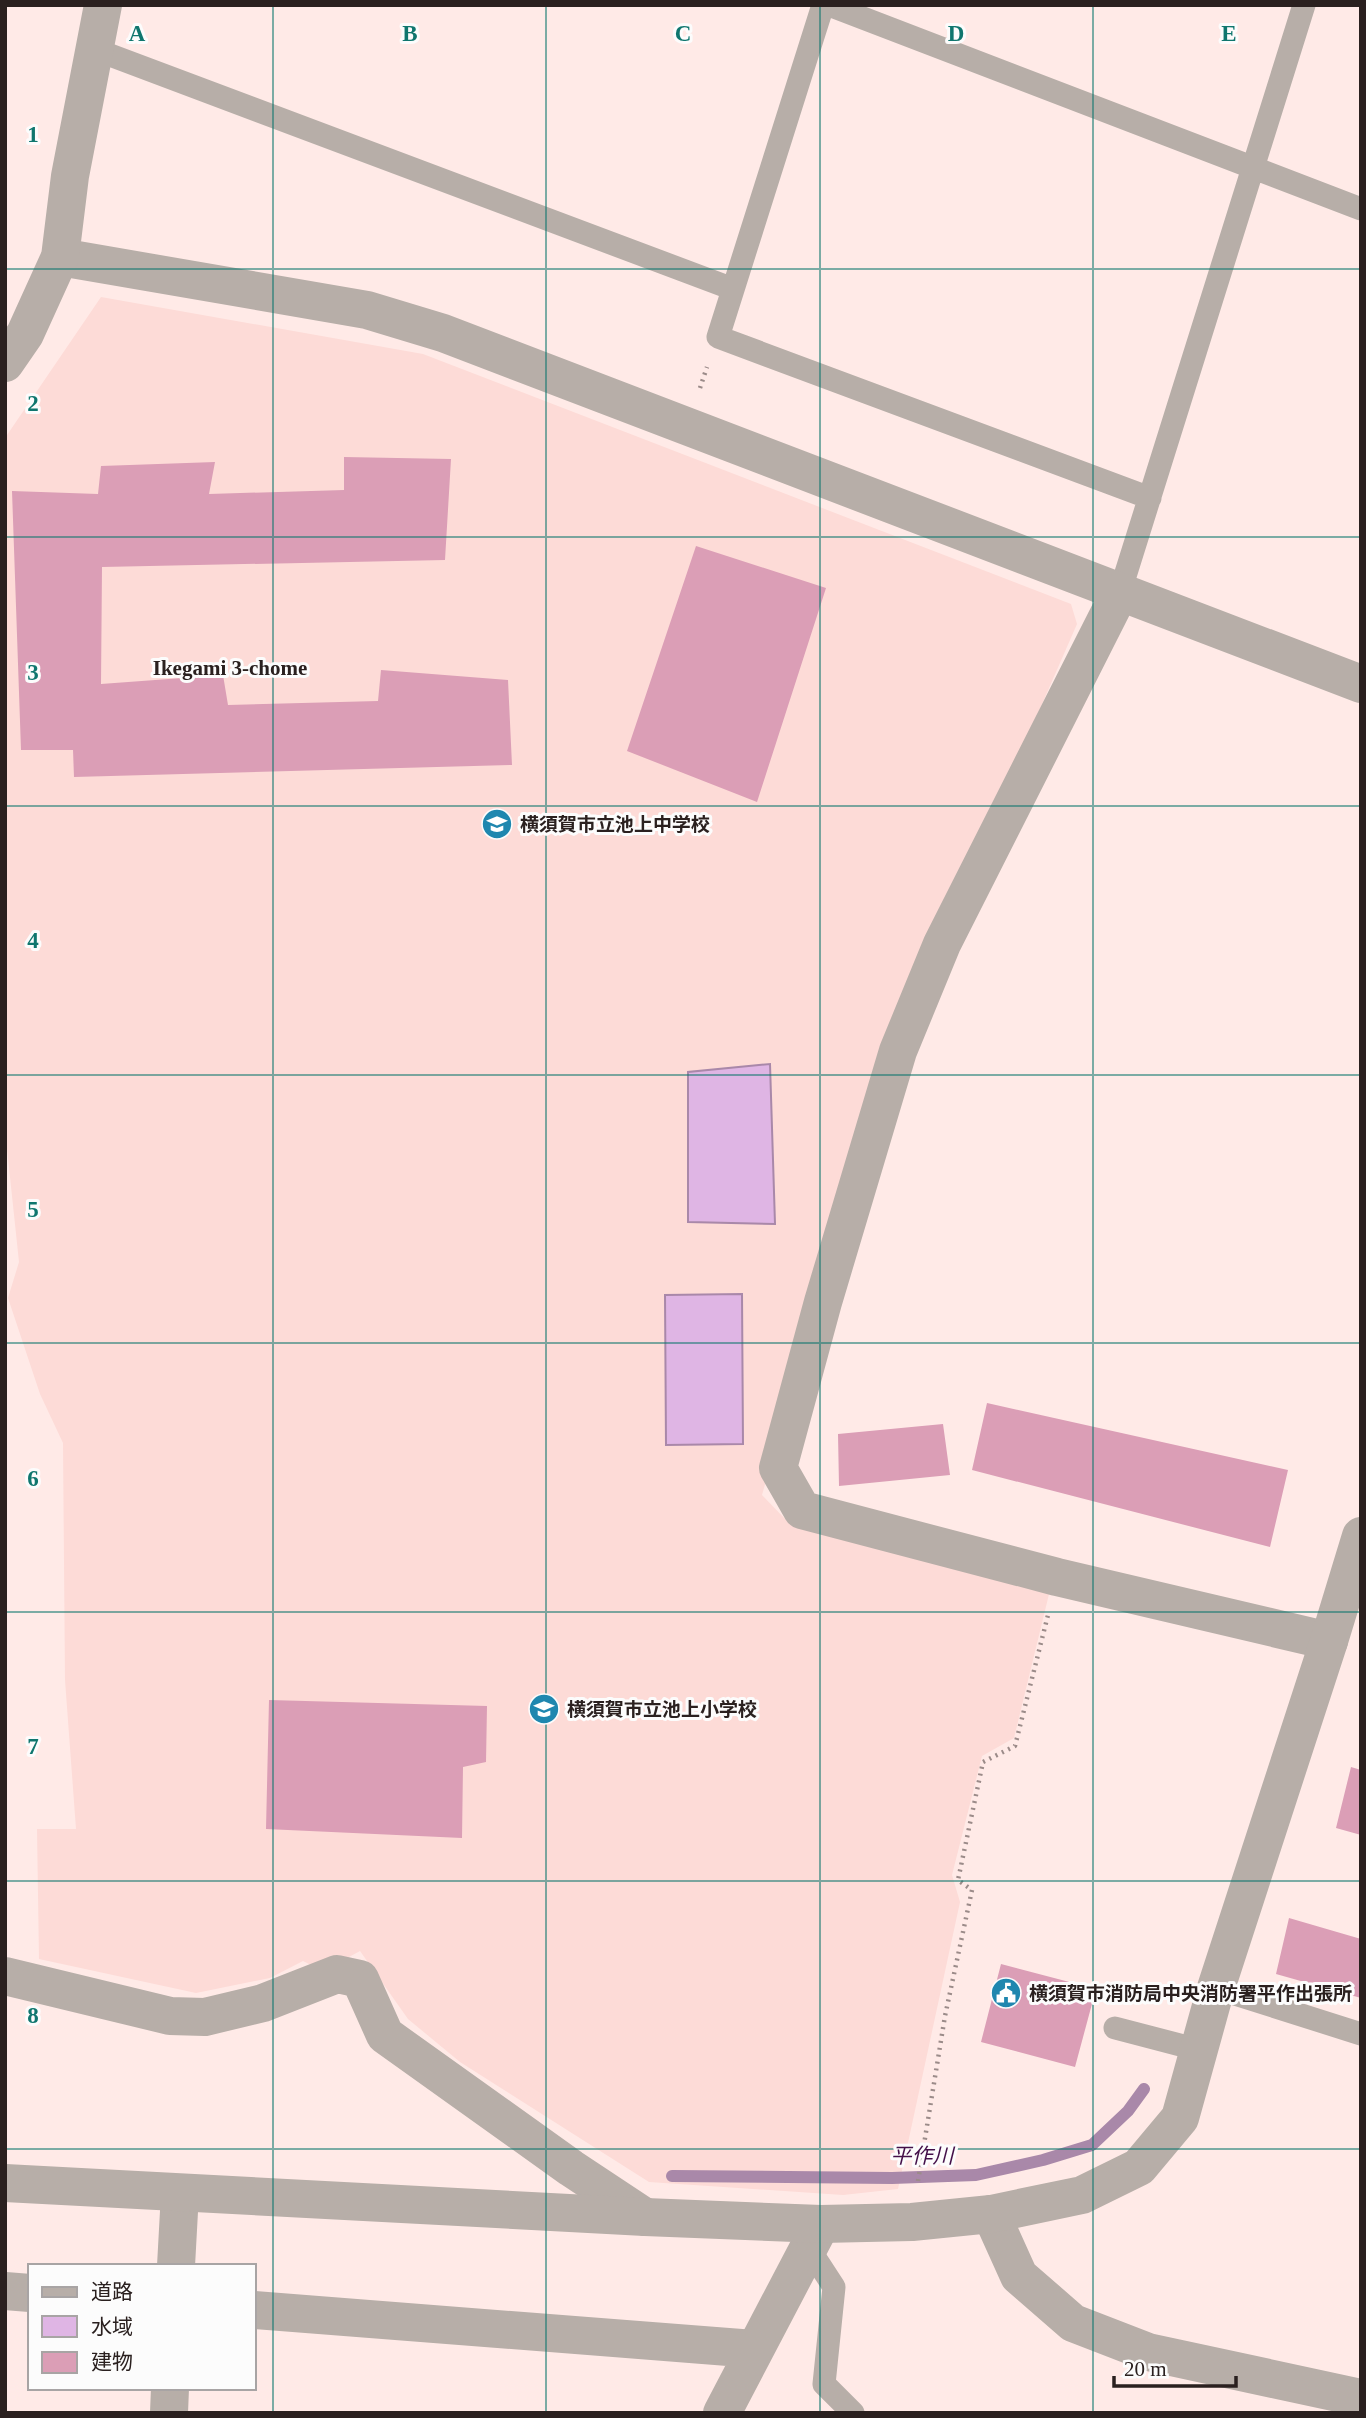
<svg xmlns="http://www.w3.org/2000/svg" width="1366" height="2418" font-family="'Times New Roman','Noto Sans JP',serif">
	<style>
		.built { fill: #fddbd7 }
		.water { fill: #dfb5e4; stroke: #a988a9; stroke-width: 2 }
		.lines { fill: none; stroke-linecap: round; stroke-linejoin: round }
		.stream { stroke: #a988a9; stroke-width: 12 }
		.building { fill: #db9eb6 }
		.path { stroke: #9b8b89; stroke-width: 4.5; stroke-dasharray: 2 5; stroke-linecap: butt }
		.service { stroke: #b7aea8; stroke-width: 23 }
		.minor { stroke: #b7aea8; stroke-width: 38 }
		.tertiary { stroke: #b7aea8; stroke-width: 38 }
		.grid { fill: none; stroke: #0f766e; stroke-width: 2; stroke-opacity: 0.55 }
		.labels { text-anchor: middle; stroke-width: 6; stroke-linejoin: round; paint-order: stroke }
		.poi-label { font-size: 19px; font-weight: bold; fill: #2a201f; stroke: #fcfcfc; text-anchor: start }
		.neighbourhood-label { font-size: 21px; font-weight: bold; fill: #2a201f; stroke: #fcfcfc }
		.water-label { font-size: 21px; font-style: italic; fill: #431049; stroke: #fcfcfc }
		.grid-label { font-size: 23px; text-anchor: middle; font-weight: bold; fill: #0f766e; stroke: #fcfcfc; stroke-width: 6; stroke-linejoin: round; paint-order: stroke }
	</style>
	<rect width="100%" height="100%" fill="#ffeae7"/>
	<path class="built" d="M101,297l322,57 648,250 6,20 -175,400 -76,245 -64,226 26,27 262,68 -36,148 -32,18 -30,119 8,27 -62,287 -55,6 -194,-13 -189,-120 -52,-43 -48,-68 -37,20 -20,-10 -33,17 -74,15 -157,-34 -2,-130h39l-11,-149 -2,-237 -23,-49 -32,-96 11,-36 -14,-132v-692z"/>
	<path class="water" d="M770,1064l5,160 -87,-2v-150z
		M742,1294l1,150 -77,1 -1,-150z"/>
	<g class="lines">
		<path class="stream" d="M672,2176l220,2 84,-3 67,-15 49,-15 36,-34 16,-22"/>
	</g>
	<path class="building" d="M344,457l107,2 -6,101 -343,7 -1,117 122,-9 5,30 150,-4 3,-31 127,10 4,85 -438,12 -1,-27h-52l-9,-259 86,3 3,-28 114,-4 -6,32 135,-4z
		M696,546l130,42 -69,214 -130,-51z
		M987,1403l301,67 -18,77 -298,-77z
		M943,1424l7,51 -111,11 -1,-52z
		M269,1700l218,6 -1,56 -23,5 -1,71 -196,-9z
		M1351,1767l10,3v65l-25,-7z
		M1289,1918l72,21v59l-85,-24z
		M1001,1964l95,25 -21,78 -94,-25z"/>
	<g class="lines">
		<path class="path" d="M700,388l7,-21
			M918,2181l27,-165 27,-126 -14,-10 25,-118 32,-16 33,-131"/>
		<path class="service" d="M823,5l-105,332 432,161
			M829,5l532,204
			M94,49l639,240
			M1120,592l184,-587
			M1216,1988l145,46
			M1115,2028l84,22
			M808,2247l26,40 -10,97 29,29"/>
		<path class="minor" d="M60,257l307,53 76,23 918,351
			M1120,592l-178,352 -44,107 -75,251 -45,166 24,42 255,67 272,64
			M5,1976l165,40 35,1 58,-14 74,-29 23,5 25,56 186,133 74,49
			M991,2214l28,62 54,47 75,29 213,46
			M176,2266l4,-73
			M5,2291l25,2
			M254,2310l500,39
			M169,2413l1,-25
			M722,2413l99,-189"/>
		<path class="tertiary" d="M5,363l20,-29 35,-77 10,-81 33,-171
			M5,2183l640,34 176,7 91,-2 79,-8 91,-19 57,-28 41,-49 36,-130 113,-347 32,-105"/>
	</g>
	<path class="grid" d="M273,5v2408M546,5v2408M820,5v2408M1093,5v2408M5,269h1356M5,537h1356M5,806h1356M5,1075h1356M5,1343h1356M5,1612h1356M5,1881h1356M5,2149h1356"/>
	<defs>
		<g id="school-disc" transform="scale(1.575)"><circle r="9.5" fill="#1f87af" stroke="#fcfcfc"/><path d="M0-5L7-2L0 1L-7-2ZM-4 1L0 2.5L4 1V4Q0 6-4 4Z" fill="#fff"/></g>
		<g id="civic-disc" transform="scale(1.575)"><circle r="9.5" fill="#1f87af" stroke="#fcfcfc"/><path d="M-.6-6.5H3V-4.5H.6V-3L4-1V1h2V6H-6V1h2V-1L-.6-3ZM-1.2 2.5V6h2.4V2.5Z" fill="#fff"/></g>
	</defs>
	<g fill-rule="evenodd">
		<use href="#school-disc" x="497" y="824"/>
		<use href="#school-disc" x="544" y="1709"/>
		<use href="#civic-disc" x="1006" y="1993"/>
	</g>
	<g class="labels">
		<g class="poi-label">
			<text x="520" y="831">横須賀市立池上中学校</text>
			<text x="567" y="1716">横須賀市立池上小学校</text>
			<text x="1029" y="2000">横須賀市消防局中央消防署平作出張所</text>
		</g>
		<g class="neighbourhood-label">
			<text x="230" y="675">Ikegami 3-chome</text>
		</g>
		<g class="water-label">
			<text x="922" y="2163">平作川</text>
		</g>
	</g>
	<g class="grid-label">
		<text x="137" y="41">A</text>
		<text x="410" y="41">B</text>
		<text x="683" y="41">C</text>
		<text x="956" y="41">D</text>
		<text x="1229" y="41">E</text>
		<text x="33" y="142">1</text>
		<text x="33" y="411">2</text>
		<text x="33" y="680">3</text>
		<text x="33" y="948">4</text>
		<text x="33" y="1217">5</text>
		<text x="33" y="1486">6</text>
		<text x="33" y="1754">7</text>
		<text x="33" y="2023">8</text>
	</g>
	<rect width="1366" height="2418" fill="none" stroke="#2a201f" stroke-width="14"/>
	<rect x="28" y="2264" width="228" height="126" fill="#fcfcfc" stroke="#a8a4a4" stroke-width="2"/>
	<rect x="42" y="2287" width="35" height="10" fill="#b7aea8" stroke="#a8a4a4" stroke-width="2"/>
	<text x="91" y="2299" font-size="21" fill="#2a201f">道路</text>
	<rect x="42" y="2316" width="35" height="21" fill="#dfb5e4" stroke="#a8a4a4" stroke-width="2"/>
	<text x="91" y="2334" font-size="21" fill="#2a201f">水域</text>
	<rect x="42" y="2352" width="35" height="21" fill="#db9eb6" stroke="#a8a4a4" stroke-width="2"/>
	<text x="91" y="2369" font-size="21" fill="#2a201f">建物</text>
	<path d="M1114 2376v10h122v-10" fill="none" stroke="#2a201f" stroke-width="3.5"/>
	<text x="1124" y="2376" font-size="21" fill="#2a201f" stroke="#fcfcfc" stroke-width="5" paint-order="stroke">20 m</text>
</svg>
